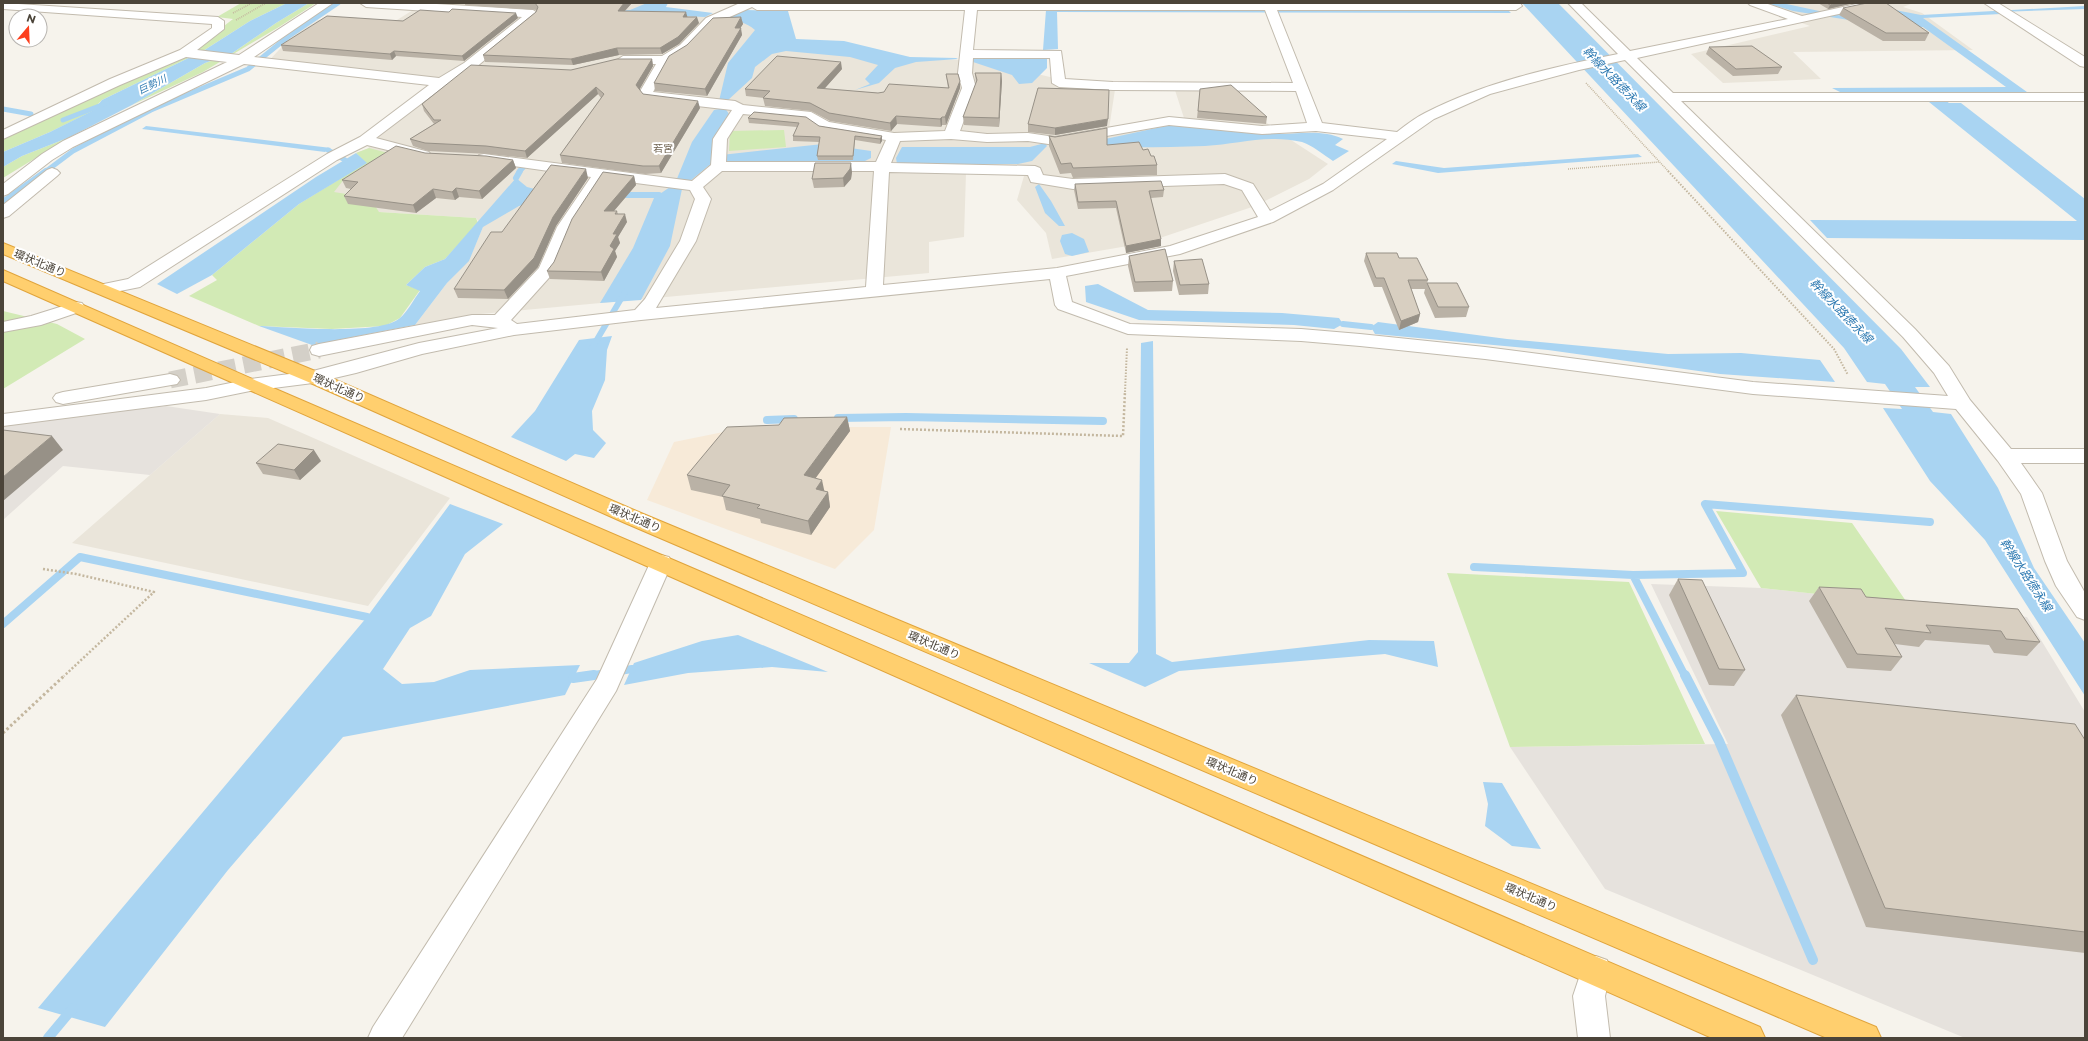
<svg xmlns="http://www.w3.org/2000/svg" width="2088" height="1041" font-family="Montserrat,'Noto Sans JP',sans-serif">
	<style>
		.residential { fill: #eae5da }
		.commercial { fill: #f7ead8 }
		.industrial { fill: #e6e2dd }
		.green { fill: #d2eab5 }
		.water { fill: #a9d4f2 }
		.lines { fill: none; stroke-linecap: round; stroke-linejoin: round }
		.stream-far3 { stroke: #a9d4f2; stroke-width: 5 }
		.stream-far2 { stroke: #a9d4f2; stroke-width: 6 }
		.stream-far1 { stroke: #a9d4f2; stroke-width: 8 }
		.stream { stroke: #a9d4f2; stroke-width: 10 }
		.minor-tunnel { stroke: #d4d0c8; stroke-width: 17; stroke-dasharray: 17 8; stroke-linecap: butt }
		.minor-casing { stroke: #c2bbae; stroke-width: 2 }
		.highway-casing { stroke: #e0a43c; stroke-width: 2 }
		.path-far3 { stroke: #c4b79f; stroke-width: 1.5; stroke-dasharray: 1 1; stroke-linecap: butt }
		.path-far2 { stroke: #c4b79f; stroke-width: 2; stroke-dasharray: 1.5 1.5; stroke-linecap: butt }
		.path-far1 { stroke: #c4b79f; stroke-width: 2.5; stroke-dasharray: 2 2; stroke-linecap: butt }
		.path { stroke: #c4b79f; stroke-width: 3; stroke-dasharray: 2.5 2.5; stroke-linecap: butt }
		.minor { fill: #fff; fill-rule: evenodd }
		.highway { fill: #ffcf6e; fill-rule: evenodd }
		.wall { fill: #bab2a6 }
		.shaded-wall { fill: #979187 }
		.building { fill: #d8cfc1; stroke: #979187 }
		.labels { text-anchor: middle; stroke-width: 4; stroke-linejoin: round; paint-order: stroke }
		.far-water-label { font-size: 10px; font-style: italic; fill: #2e7ab2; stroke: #fff }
		.far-neighbourhood-label { font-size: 10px; fill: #6e6250; stroke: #fff }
		.street-label { font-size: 11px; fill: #4b4439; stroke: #fff }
		.water-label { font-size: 12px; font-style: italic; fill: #2e7ab2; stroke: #fff }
	</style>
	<rect width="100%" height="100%" fill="#f6f3ec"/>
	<path class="residential" d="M409,3h250l-5,8 126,11 -4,20 107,17 95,1 89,21 49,2 -7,46 75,-11 -11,-34 56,1 42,42 57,37 -19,15 -54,27 -110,37 -93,16 -6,-26 -29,-33 7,-24 -58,-3 -2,64 -35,5v31l-448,41 -66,11 32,-42 22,-23 14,-33 -7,-9 -97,-6 -80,-8 67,-41 -10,-10 13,-5 -6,-12 69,-51 -168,-19 28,-30 26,-16 71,5 24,-15z
		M1748,3h165l-10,4 19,6 51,37 -180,2 28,27 -98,4 -32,-29 119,-28z
		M220,414l48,4 182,80 -82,108 -296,-63z"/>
	<path class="commercial" d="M748,427h143l-17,103 -39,39 -188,-69 27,-58z"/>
	<path class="industrial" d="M166,406l54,8 -70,61 -87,-9 -60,54v-96z
		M1651,584l110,4 266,29 58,95v326h-120l-360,-149 -95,-142 218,-3z"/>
	<path class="green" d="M241,3h46l-37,18 -47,30 -101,49 -4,4 3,3 -51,25 -47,20v-13l109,-52 77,-34 44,-34 -16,-2z
		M309,3h7l-37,24 -76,45 -71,33 73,-42 26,-9 45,-31z
		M784,130l2,17 -57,4 1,-20z
		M70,137l-67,41v-11l19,-11z
		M369,148l46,12 -70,18 -11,14 36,6 9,14 97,6 2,5 -33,36 -20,8 -19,18 14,5 -20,28 -15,8 -53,3 -73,-3 -70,-30 28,-16 -5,-5 87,-71 67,-41 -10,-10z
		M3,311l54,13 28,15 -82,50z
		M1716,511l136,12 56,81 -147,-16z
		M1447,573l182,9 76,162 -195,3z"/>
	<path class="water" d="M287,3h22l-33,20 -45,31 -26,9 -73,42 -62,32 -48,19 -19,11v-15l47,-20 50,-25 -2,-2 4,-5 101,-49 47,-30z
		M647,3h21l-2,4 47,6 -8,4 -113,-5 38,-2z
		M1522,3h36l343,346 29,38h-15l18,25 18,2 47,74 36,80 51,75v53l-100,-156 -55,-59 -47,-73 19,1 -17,-25 -18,-2 -23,-34z
		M1766,3h16l65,14 48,-7 26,5 164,-9v3l-86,3 2,2 -78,4 104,74 -91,1 13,10h12l124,96v41l-258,-2 -17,-18 267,1 -148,-119h14l-12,-9h-89l-10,-5 174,-1 -83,-60 -43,-2 -87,-14z
		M746,10l42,1 8,28 48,2 66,16 46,1 2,1 -42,3 -21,6 -16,15 -24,7 15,-6 -5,-5 13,-14 -28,-8 -64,-6 -14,3 -17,13 -3,11 -25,23h-8l9,-38 27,-33c-9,-8 -18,-9 -31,-11z
		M1046,10h218l19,1v-1h225l3,3 -454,-1 1,37 -15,1z
		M976,56l71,1v11l-15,15 -13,1 -7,-9 -39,-13v-3z
		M725,108l4,6 -11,21 -6,28 -22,18h-14l16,-39 22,-32z
		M1175,124c32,4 63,8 95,10 23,1 51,-6 73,5l-8,6 14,6 -16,10c-9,-6 -21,-16 -31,-19 -33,-8 -64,2 -97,4 -46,2 -91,1 -137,1z
		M146,126l185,22 -6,4 -183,-23z
		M1045,143l2,3 -15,15 -14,3h-121l-1,-6 6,-11h128z
		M823,144l48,7v7l-10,5 -128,-1 -11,-2 -1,-5z
		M356,153l11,10 -68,41 -87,71 -35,19 -20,-10 159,-107z
		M1638,154l4,3 -204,16 -46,-9 4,-3 48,7z
		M516,178l11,9 31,8 -39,11 -36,21 -14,34 -22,22 -32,42 -103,20 -53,-19c28,1 121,10 141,-8 8,-7 14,-19 20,-27l-14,-6 19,-18 20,-8z
		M1039,184l12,17 14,25h-6l-14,-13 -10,-26z
		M670,187l12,2 -12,57 -29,54 -41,3 33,-55 21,-50z
		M1072,233l12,6 5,13 -17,4 -7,-2 -5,-13 2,-6z
		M1098,284l50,26 134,3 57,5 4,6 -9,5 -40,-4 -155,-5 -53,-18 -1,-16z
		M1378,322l129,17 161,15 73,-1 79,7 15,22 -115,-8 -172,-24 -173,-16 -4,-7z
		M612,336l-5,14 -2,30 -13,31 1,19 13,13 -12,15 -19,-4 -9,7 -55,-24 24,-26 44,-71z
		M1153,341l3,313 16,8 197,-22 65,1 4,26 -53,-13 -206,17 -34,16 -56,-24h40l9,-11 3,-309z
		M450,504l53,20 -38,30 -34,62 -21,12 -27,41 19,15 32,-2 36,-12 110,-5 -15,30 -222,42 -115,133 -123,157 -67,-19 329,-391z
		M738,635l90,37 -56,-5 -84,6 -64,12 10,-22 68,-22z
		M1483,782l19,1 39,66 -29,-3 -27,-20 3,-22z"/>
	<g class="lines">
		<path class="stream-far3" d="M3,109l28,5
			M63,120l44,-17
			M328,150l17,10
			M45,172l28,-21 78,-41 97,-41 41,-33 49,-33
			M519,172l9,-10"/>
		<path class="stream-far2" d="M516,178l4,-7
			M616,195h43
			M3,202l43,-31
			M1343,324l28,3
			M592,348l33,-56"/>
		<path class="stream-far1" d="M838,418l68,-1 197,4
			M767,420l27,-1
			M1474,567l159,8
			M3,624l77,-67 287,60
			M588,676l44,-7
			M1685,676l-52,-101 110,-2 -38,-69 225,18"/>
		<path class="stream" d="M1685,675l34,66 94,219
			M573,678l21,-3
			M48,1038l25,-30"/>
		<path class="minor-tunnel" d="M170,380l149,-30"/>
		<g class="minor-casing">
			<path id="minor" d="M3,3l215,14 6,4v8l-27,21 42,5 80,-52h14l-79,54 185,21 25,-15 58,-46 -156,-10 -6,-4h60l113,7 6,4 -65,55 -28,16 -70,53 53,14 2,3 -2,3 -5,1 -57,-14 -30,15 -197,127 -35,7 -6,-1 -3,-4 3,-4 29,-6 199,-125 33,-17 69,-52 -185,-21 -171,83 -21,13 -44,34 -5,2v-12l39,-30 21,-13 164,-79 -41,-5 -66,28 -117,54v-9l107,-51 70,-29 32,-22v-4l-209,-15z
				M740,3h780l2,3 -6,4h-239l45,113 75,9c9,-7 18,-14 28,-19 60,-31 128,-46 193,-59l-50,-51h13l49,48 158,-32 -38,-14 -2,-2h17l37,13 59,-13h21l-2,2 -243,53 36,35h412v8h-404l234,228 34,37 21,34 41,49h74v14h-64l21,30 25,68 18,32v27l-8,-3 -21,-31 -11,-25 -24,-67 -23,-33 -42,-52 -203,-15 -268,-35 -125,-13 -59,-5 -173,-7 -70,-25 -3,-4 -5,-26 -409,41 -127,15 -92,19 -66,19 -43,10 -63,8 -44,9 -203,26v-12l203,-26 44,-9 63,-8 106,-28 79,-15 -26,-3 -153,31 -7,-2 -2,-4 2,-4 7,-2 153,-29h23l44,-47 18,-41 34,-50 -107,-15 -5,-1 -2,-3 2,-3 5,-1 208,27 19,-16 2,-26 19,-29 -87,-10 -6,-7 17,-29h-33l-6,-4 6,-4h39l18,-11 26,-27zM752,7l5,3h208l-7,63 4,15 -17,43 -51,2 -65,-11 -18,-10 -68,-7 -8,-4 -82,-9 17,-30 18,-11 26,-27zM977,10h288l28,73 -180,-1 -48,-3 -4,-28 -88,-1zM973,58h77l2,25 7,4 54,3 183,1 11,32 -45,3 -93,-9 -114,20 -27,-4 -41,1 -27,-3 16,-43 -4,-15zM1625,60l278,277 31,36 14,23 -195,-14 -268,-35 -125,-13 -59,-5 -171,-5 -58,-22 -6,-26 114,-22 93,-32 60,-32 101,-71 56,-25 89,-24zM743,114l64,6 13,9 66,11 -10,22h-150l1,-23zM1169,125l93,9 54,-3 71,8 -64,45 -53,27 -17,-27 -28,-10 -152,5 -30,-4 -3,-7 -5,-2 -144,-3 9,-22 51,-2 36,3 41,-1 27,4zM722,171h152l-8,116 -210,21 40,-67 15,-42 -8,-12zM889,172l139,3 3,7 42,7 151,-5 18,6 16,27 -88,29 -113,22 -174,17zM605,179l85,11 5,9 -15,42 -35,58 -10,11 -118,14 -6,-4 45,-50 17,-43z
				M1984,3h14l87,54v10l-5,-1z
				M52,168l5,2 3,3 -3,3 -48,40 -6,2v-13l44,-35z
				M76,302l6,1 3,4 -3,4 -41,14 -38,7v-10l28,-6z
				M170,374l7,2 3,4 -3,4 -114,20 -7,-2 -3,-4 3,-4 7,-2z
				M661,555l8,2 3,6 -56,128 -214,347h-34l5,-11 224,-348 53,-116 3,-6z
				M1596,956l11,4 4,11 -6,25 5,42h-32l-5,-42 12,-36z"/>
		</g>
		<g class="highway-casing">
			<path id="highway" d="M3,243l317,130 321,140 1235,514 5,11h-54l-1202,-515 -319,-142 -303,-127z
				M3,270l254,111 1503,646 5,11h-53l-1709,-757z"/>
		</g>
		<path class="path-far3" d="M233,13l19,-10
			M236,20l30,-17
			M1586,83l83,89
			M1568,169l91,-7"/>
		<path class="path-far2" d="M1668,171l166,178 14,26
			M1125,392l2,-44"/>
		<path class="path-far1" d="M900,429l223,7 2,-45
			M43,569l33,5 78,18 -90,84"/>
		<path class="path" d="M3,733l62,-58"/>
		<use href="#minor" class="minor"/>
		<use href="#highway" class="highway"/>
	</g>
	<path class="wall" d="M465,3h167l-7,8 62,6 12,6 -20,21 -17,10 -43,1 -46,10 -88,-3 -2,-7 53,-43 1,-2 -72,-5z
		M1818,3h36l-26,6z
		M1843,8l86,25 -4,8h-42l-44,-26z
		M741,17l2,7 -3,4 2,7 -35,61 -52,-5 -1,-8z
		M518,18l-54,43 -68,-5 -4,4 -109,-9 -2,-6 122,-24z
		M1709,47l73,20 -4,7 -45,2 -27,-22z
		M652,59l1,7 -14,24 4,4 57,14 -39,65 -16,1 -83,-11 -2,-8 41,-57 -3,-4 -71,64 -38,-4 -61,-3 -15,-5 -3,-7 24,-15 -10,-13 -2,-7 149,-34z
		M842,69l-18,20 54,4 70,-5 -2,-14 14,7v7l-14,37h-4l-1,2 -44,-3 -6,7 -61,-10 -19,-10 -46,-5 -2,-8h1l-18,-2 -1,-7z
		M975,73h26l1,8 -3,46 -35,-2 -1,-8 13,-34z
		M1200,89l67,28 -1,7 -69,-6z
		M754,112l65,14 63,10v5l-2,3 -25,-4 -2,20h-35l-1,-4 2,-14 -26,-1v-5l4,-9 -48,-4 -1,-5z
		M1028,124l79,2 -52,9 -27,-3z
		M1049,136l94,14 8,6 6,9v10l-84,3 -2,-5 -11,1 -11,-28z
		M425,153l88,7 3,8 -34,31 -23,-2 -4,3 -19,-2 -20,15 -68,-9 -4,-8 7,-7 -5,-1 -4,-8z
		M852,172l-1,7 -7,8 -30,1 -2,-9z
		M634,176l2,9 -22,26h3l1,3 9,8 -9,15 2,6 -5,8 2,6 -13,24 -54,-2 -3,-8z
		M588,178l-32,48 -18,41 -30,32 -50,-1 -4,-9 48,-57z
		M1075,184l89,6 -1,7 -12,1 10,48 -35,7 -10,-45 -38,1 -4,-19z
		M1366,253l33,5 29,22 -1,3 42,24 -3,10 -31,1 -11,-25 1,-4h-14l9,25 -2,8 -19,8 -17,-43h-8l-10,-26z
		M1129,256l44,25 -1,10 -38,1 -6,-26z
		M1174,261l35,23 -1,10 -29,1 -6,-24z
		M847,417l3,14 -35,47 9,13 4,1 2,15 -19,28 -50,-12 -1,-4 -34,-9 -3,-13 -32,-7 -4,-15 92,-50z
		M321,461l-21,19 -37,-6 -7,-11z
		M1678,579l67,91 -11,16 -25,-1 -40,-90z
		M1819,587l47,10 152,12 22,33 -13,14 -33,-3 -5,-8 -64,-5 -6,7 -24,-3 7,13 -11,14 -44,-3 -38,-67z
		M1796,695l289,45v213l-219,-26 -85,-212z"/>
	<path class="shaded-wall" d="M624,3h8l-13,14 -1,-6z
		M1837,3h17l-26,6 2,-4z
		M686,12l2,7 -5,-2z
		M516,13l2,5 -54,43 -2,-5z
		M697,17l2,6 -20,21 -17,10 -2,-6z
		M741,17l2,7 -7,11 -1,-7z
		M741,28l1,7 -35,61 -2,-7z
		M617,48l2,7 -46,10 -2,-6z
		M394,51l2,5 -4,4 -2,-6z
		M652,59l1,7 -15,26 -2,-7z
		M841,62l1,7 -24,27 -1,-8z
		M1001,73l1,8 -3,46v-9z
		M960,81v7l-14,37 -1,-8z
		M596,87l2,7 -71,64 -2,-7z
		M698,101l2,7 -39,65 -2,-7z
		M896,116l1,8 -6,7 -1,-8z
		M942,117v8l-1,2 -1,-8z
		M1108,119l-1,7 -52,9v-7z
		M882,136v5l-2,3v-5z
		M513,160l3,8 -34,31 -3,-8z
		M851,163l1,9 -1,7 -7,8 -1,-9z
		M586,169l2,9 -32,48 -18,41 -30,32 -4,-9 49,-73z
		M634,176l2,9 -29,34 -3,-8z
		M456,188l3,9 -4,3 -3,-8z
		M433,189l3,9 -20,15 -3,-8z
		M625,214l2,8 -9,15 2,6 -5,8 2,6 -13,24 -3,-9 9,-26 3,-12z
		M1161,239v7l-35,7v-7z
		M1420,314l-2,8 -19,8 2,-9z
		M847,417l3,14 -43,59 -3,-15z
		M52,436l11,14 -60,51v-24z
		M314,450l7,11 -21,19 -6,-10z
		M822,480l3,14 -9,-5z
		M828,492l2,15 -19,28 -3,-14z"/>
	<path class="building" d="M534,3h90l-6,8 68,1 -3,5h14l-19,20 -18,11h-43l-46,11 -88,-4 53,-43 2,-5 -3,-4z
		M1827,3h10l-7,2z
		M1867,3h19l43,30h-43l-43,-25z
		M452,9l64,4 -54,43 -68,-5 -4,3 -109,-9 46,-29 76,5 17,-11 29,2z
		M741,17l-6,11h6l-36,61 -51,-6 15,-27 18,-11 26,-27z
		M1752,46l30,21 -46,2 -27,-22z
		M777,56l64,6 -24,26 61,5 6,-1 5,-8 60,4 -3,-14h12l2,7 -15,36h-3l-2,2 -44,-3 -6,7 -61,-10 -19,-10 -47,-5 7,-7 -25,-2z
		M617,59h35l-16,26 7,9 55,7 -39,65h-16l-83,-11 44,-61 -8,-7 -71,64 -39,-5 -61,-3 -15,-4 31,-19h-7l-12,-16 49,-39 100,5z
		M975,73h26l-2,45 -36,-1 14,-37z
		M1231,85l36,32 -69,-6 2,-22z
		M1038,88l71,2 -1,29 -53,9 -27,-4z
		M754,112l52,5 13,9 63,10 -2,3 -25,-3 -2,20h-36l3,-19 -27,-1 6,-13 -51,-5z
		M1107,128v17l32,-3 4,8 5,-1 3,7h3l3,9 -84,3 -2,-5 -10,1 -12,-28 6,1z
		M396,146l29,7 61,3 27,4 -34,31 -23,-3 -4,4 -19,-3 -20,16 -69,-9 14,-14 -16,-2z
		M815,163h36l-1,6 -7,9 -31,1z
		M551,165l35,4 -33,48 -19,41 -30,32 -50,-1 37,-57h11z
		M603,172l31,4 -30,35h13l-2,3h10l-12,20h4l-7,12 4,3 -13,23 -54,-1 7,-9 18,-43z
		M1161,181l3,9 -15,1 12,48 -35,7 -10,-45 -38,1 -3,-18z
		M1165,249l8,32 -38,1 -6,-26z
		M1366,253h31l2,5h18l11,22h-20l12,34 -19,7 -17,-43h-8z
		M1202,259l7,25 -29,1 -6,-24z
		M1427,283h30l12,24h-31z
		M847,417l-43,58 18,5 -6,9 12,3 -20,29 -51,-13 3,-3 -38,-9 8,-11 -43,-10 40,-48 52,-2 5,-7z
		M3,430l49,6 -49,41z
		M278,444l36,6 -20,20 -38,-7z
		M1678,579l24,1 43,90 -26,-1z
		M1819,587l42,2 5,8 152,12 22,33 -34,-3 -5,-8 -75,-6 5,8 -46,-5 17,29 -45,-3z
		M1796,695l279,29 10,16v192l-200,-24z"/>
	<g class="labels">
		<g class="far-water-label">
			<text transform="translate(152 84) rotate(-26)" y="4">巨勢川</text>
		</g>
		<g class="far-neighbourhood-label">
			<text x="663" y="152">若宮</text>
		</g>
		<g class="street-label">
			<text transform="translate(40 263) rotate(22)" y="4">環状北通り</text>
			<text transform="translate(339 388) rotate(24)" y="4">環状北通り</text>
			<text transform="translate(635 518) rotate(23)" y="4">環状北通り</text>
			<text transform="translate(934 645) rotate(23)" y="4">環状北通り</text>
			<text transform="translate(1232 771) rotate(23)" y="4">環状北通り</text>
			<text transform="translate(1531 897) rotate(23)" y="4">環状北通り</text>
		</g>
		<g class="water-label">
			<text transform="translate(1614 79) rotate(46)" y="4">幹線水路徳永線</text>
			<text transform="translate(1841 311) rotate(46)" y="4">幹線水路徳永線</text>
			<text transform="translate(2026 575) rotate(57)" y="4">幹線水路徳永線</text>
		</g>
	</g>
	<rect width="2088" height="1041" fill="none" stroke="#4b4439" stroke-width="8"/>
	<g transform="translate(28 28) rotate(19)"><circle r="19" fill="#ffffff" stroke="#b7b4b0"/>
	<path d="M0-3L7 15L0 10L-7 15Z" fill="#fc3f1d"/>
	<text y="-6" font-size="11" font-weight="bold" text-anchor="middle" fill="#4b4439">N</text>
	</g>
</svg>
